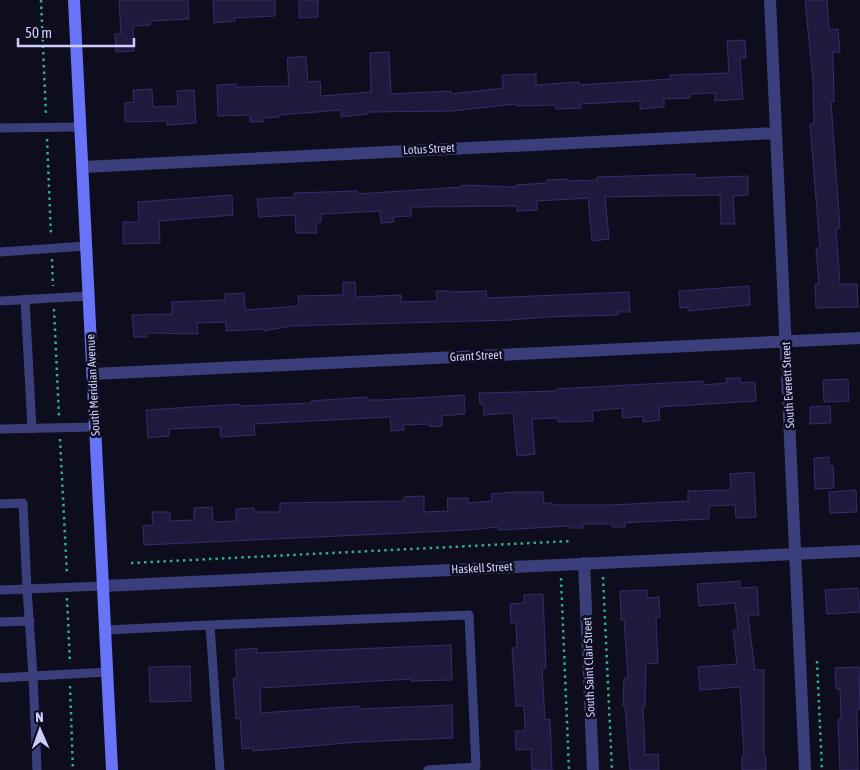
<svg xmlns="http://www.w3.org/2000/svg" width="860" height="770" font-family="'Asap Condensed',sans-serif">
	<style>
		.building { fill: #1e1a3e; stroke: #332d69 }
		.lines { fill: none; stroke-linecap: round; stroke-linejoin: round }
		.path { stroke: #33aa97; stroke-width: 2.5; stroke-dasharray: 2.5 4; stroke-linecap: butt }
		.lane { stroke: #3a3e7b; stroke-width: 9 }
		.street { stroke: #3a3e7b; stroke-width: 12 }
		.secondary { stroke: #6973f7; stroke-width: 12 }
		.labels { text-anchor: middle; stroke-width: 5; stroke-linejoin: round; paint-order: stroke }
		.street-label { font-size: 12px; fill: #cdccfc; stroke: #0e0d1e }
	</style>
	<rect width="100%" height="100%" fill="#0e0d1e"/>
	<path class="building" d="M119,0h69l1,19 -39,2v4l-17,1 1,25 -18,1 -1,-18h6z
		M213,0h62v16l-41,2 1,3 -21,2z
		M299,0h19v17l-19,1z
		M805,0h22l2,30 9,-1 2,23h-7l1,50h-3l9,126 -4,1 4,55h17l1,23 -42,1 -1,-24h4l-3,-36h4l-10,-124h4l-1,-44z
		M745,40l1,18h-6l3,41 -28,2v-8l-25,1v4l-26,1v8l-24,2v-8l-60,3 1,4 -25,1 -1,-4 -39,1v-2l-64,7 -84,1v2l-27,3v-7l-62,5v2l-16,1v4h-13v-7l-32,1 -1,-31 19,-1v3l53,-1 -2,-28 19,-2 2,26 12,-1 1,15 50,-4 -1,-39 19,-1 2,42 60,-3v3l52,-6 -1,-13 34,-1v11l43,-3v3l91,-6v-4l59,-2 -2,-32z
		M152,89l1,18 25,-1 -1,-15 17,-1 2,33 -29,2v-4l-42,1v-19l9,-1 -1,-12z
		M695,174v4l53,-2v19l-15,1 2,28h-14l-1,-29 -115,2 4,42 -17,2 -4,-43 -51,3v9l-20,1v-5l-106,1v9l-18,1 1,5 -13,1 -1,-12 -59,3v8l-5,1 1,10h-21l-1,-18 -36,2 -2,-18 37,-2v-4l63,-2v3l105,-7v-2l54,2v-2l31,-2v-3l21,-1v2l29,-1v-3z
		M232,195l1,20 -74,6 1,22 -37,1v-22h16l-1,-20z
		M343,282h12l1,15 45,-2v7l36,-1 -1,-10h14v1l36,-1 1,7 142,-6 1,20h-12v3l-73,2 -34,3 -220,6 -27,5v-2l-38,2v-9l-29,1 1,11 -51,-1v4h-13l-2,-22 40,-1v-12l53,-2v-6l19,-1 1,17 54,-4 -1,-10 45,-1z
		M749,286l1,19 -62,6v-4l-8,1 -1,-17z
		M726,378h14l1,5 14,-1 1,19 -97,6 1,13 -17,2v-6l-20,2 -1,-10 -30,3 1,10 -35,1v-4l-26,1 3,35 -18,2 -4,-43 -29,2 -1,-11h-3l-1,-11 78,-2 -1,-2 147,-8v4l24,-2z
		M848,379l1,22 -25,1 -1,-22z
		M464,395l1,19 -23,2v10l-12,1v-3l-27,1 1,5 -13,1 -1,-14 -136,7 1,11 -34,2 -1,-10 -51,2v7l-21,2 -2,-28 93,-6 1,2 71,-3v-2l56,-4v3h14z
		M830,406l1,17 -21,1v-17z
		M829,457v9h4l1,22 -19,1 -1,-31z
		M754,472l2,45 -20,1 -1,-13 -26,1v13l-71,3 -13,1v4h-13v-3h-29v4h-13v-2l-71,4 -1,-3 -29,3 -325,15 -1,-19 10,-1 -1,-13h18v9l24,-1v-12l18,-1 1,15 23,-1v-12l18,-1v4h26v-9l124,-2v-4l20,-1v16l24,-1 -1,-13h21v5l24,-2 -1,-7 21,-2h31l1,11h8v2h60l76,-4v-10l43,-1 -1,-16z
		M856,490l1,22 -27,1 -1,-21z
		M740,581v7l17,-1 2,28h-11l7,55h9v86h2v14h-24v-14h2l-4,-69 -40,3 -2,-23 39,-3 -4,-34 5,-1 -3,-26 -36,3 -2,-22z
		M858,588l2,24 -33,2 -2,-24z
		M647,590v8l12,-1 1,20 -4,1 2,45 -12,1 -1,42h-2l2,49 13,-1 1,16h-29l-5,-64h-2l1,-28h4l-4,-59 -3,1 -1,-29z
		M543,594l3,74h-4l3,52 5,-1 2,51h-20l-1,-21 -15,1 -1,-19h10l-1,-25h-8l-4,-58h5l-1,-25h-5l-1,-19 14,-1v-8z
		M451,645l1,35 -41,1v-2l-151,9 1,25 98,-7v3l93,-4 1,33 -95,4 -105,9v-3l-11,1 -2,-31 -4,1 -3,-41h4l-2,-28 22,-2v5z
		M190,666l1,35 -41,1 -1,-35z
		M859,667l1,42h-3l1,61h-18l-2,-50 3,-1 -1,-30h-4l-1,-21z"/>
	<g class="lines">
		<path class="path" d="M41,0l5,116
			M47,139l4,97
			M52,259l1,27
			M54,309l5,107
			M60,439l7,136
			M131,563l440,-22
			M603,577l9,193
			M561,578l8,192
			M67,598l3,65
			M817,661l5,109
			M70,686l3,84"/>
		<path class="lane" d="M0,128l81,-1
			M0,252l86,-6
			M25,299l7,130
			M0,301l89,-5
			M0,429l95,-2
			M0,504l23,-1 4,86 -27,1
			M103,586l-76,3 6,87 75,-4
			M0,622l30,-1
			M106,630l104,-5
			M0,678l33,-2 4,94
			M220,770l-10,-145 259,-10 7,152 -48,3"/>
		<path class="street" d="M770,0l35,770
			M83,167l693,-34
			M93,374l767,-36
			M584,563l9,207
			M103,586l757,-35"/>
		<path class="secondary" d="M74,0l38,770"/>
	</g>
	<g class="labels">
		<g class="street-label">
			<text transform="translate(429 149) rotate(-3)" y="4">Lotus Street</text>
			<text transform="translate(476 356) rotate(-3)" y="4">Grant Street</text>
			<text transform="translate(93 385) rotate(-93)" y="4">South Meridian Avenue</text>
			<text transform="translate(788 385) rotate(-93)" y="4">South Everett Street</text>
			<text transform="translate(482 568) rotate(-3)" y="4">Haskell Street</text>
			<text transform="translate(589 667) rotate(-92)" y="4">South Saint Clair Street</text>
		</g>
	</g>
	<g transform="translate(40 730) rotate(358)" stroke="#0e0d1e" stroke-width="4" paint-order="stroke">
	<path d="M0-4L9 19L0 12L-9 19Z" fill="#cdccfc"/>
	<text y="-8" font-size="14" font-weight="bold" text-anchor="middle" fill="#cdccfc">N</text>
	</g>
	<path d="M18 38v8h116v-8" fill="none" stroke="#cdccfc" stroke-width="2.5"/>
	<text x="25" y="38" font-size="15" fill="#cdccfc" stroke="#0e0d1e" stroke-width="4" paint-order="stroke">50 m</text>
</svg>
